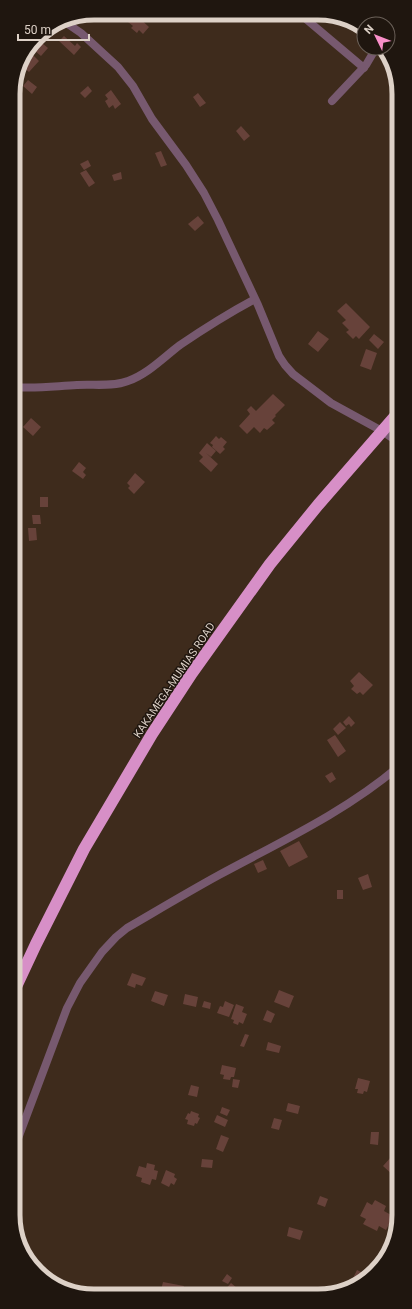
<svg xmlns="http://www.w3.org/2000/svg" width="412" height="1309" font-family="Roboto,sans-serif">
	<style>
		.building { fill: #67423a }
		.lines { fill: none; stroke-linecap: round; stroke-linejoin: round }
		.street { stroke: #77596f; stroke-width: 8 }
		.highway { stroke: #d78fc7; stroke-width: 12 }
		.labels { text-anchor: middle; stroke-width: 3; stroke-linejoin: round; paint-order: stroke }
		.street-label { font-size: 11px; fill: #ddd1c7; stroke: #1f160f }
		.rim { fill: none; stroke: #ddd1c7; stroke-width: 5 }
	</style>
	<rect width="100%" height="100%" fill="#3e2b1c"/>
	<path class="building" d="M135,14l14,13 -6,7 -4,-4 -2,3 -6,-5 2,-2 -5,-4z
		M64,36l11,10 2,-3 4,4 -7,8 -15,-14z
		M42,43l6,5 -7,8 -6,-5z
		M33,55l6,6 -10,11 -6,-5z
		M28,80l9,7 -5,7 -9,-8z
		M88,86l4,5 -7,7 -5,-5z
		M111,90l10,14 -6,5 -2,-4 -4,3 -4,-7 3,-2 -3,-4z
		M198,93l8,10 -6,4 -7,-10z
		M241,126l9,10 -6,5 -8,-10z
		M161,151l6,14 -6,2 -6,-14z
		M88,160l3,6 -7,4 -4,-6z
		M86,170l9,13 -6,4 -9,-14z
		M121,172l1,7 -8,2 -2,-6z
		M198,216l6,7 -9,8 -7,-7z
		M346,303l24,24 -11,12 -3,-3 -3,3 -7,-7 3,-2 -7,-7 4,-3 -9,-9z
		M318,331l11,8 -11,13 -10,-8z
		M374,334l10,8 -6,7 -9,-9z
		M366,349l11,4 -6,17 -11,-4z
		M273,394l12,11 -10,10 1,1 -4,4 3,3 -8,7 -3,-2 -4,5 -6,-6 -7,7 -8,-8 11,-12 -3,-4 4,-4 5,5z
		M31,418l10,9 -8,9 -10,-9z
		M216,436l3,3 2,-2 6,5 -4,5 2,2 -5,5 -8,-7 1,-2 -3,-2z
		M207,443l9,8 -5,6 -5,-4 12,11 -7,8 -12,-11 4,-4 -4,-4z
		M79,462l7,6 -3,4 3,3 -3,4 -11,-8z
		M135,473l10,9 -11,12 -6,-6 2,-2 -3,-3z
		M40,497h8v10h-8z
		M32,515h8l1,9h-8z
		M28,528h8l1,12 -8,1z
		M359,672l14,13 -10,10 -3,-3 -3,2 -6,-5 3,-3 -4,-5z
		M349,716l6,7 -4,4 -2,-3 -3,2 -3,-4z
		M340,722l6,6 -8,7 -5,-6z
		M335,735l11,16 -8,6 -11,-17z
		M332,772l4,7 -6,4 -5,-7z
		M299,841l9,16 -19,10 -9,-16z
		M263,860l4,9 -9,4 -4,-9z
		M368,874l4,13 -9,3 -5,-12z
		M337,890h6v9h-6z
		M132,973l14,5 -4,8 -6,-2 -1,4 -8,-3z
		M279,990l15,6 -5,12 -15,-6z
		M155,991l13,4 -4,11 -13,-5z
		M185,994l13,3 -2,10 -13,-3z
		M204,1001l7,2 -1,6 -8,-2z
		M225,1001l9,4 -5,12 -12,-4 3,-7 3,1z
		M236,1004l8,3 -2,5 5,2 -4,10 -4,-2 -1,3 -5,-2 1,-3 -3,-1z
		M267,1010l8,4 -4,9 -8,-3z
		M245,1034l4,1 -5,12 -4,-1z
		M268,1042l13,4 -2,7 -13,-3z
		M222,1065l14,3 -2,9h-3l-1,3 -7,-1 1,-4 -4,-1z
		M358,1078l12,3 -3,11 -3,-1 -1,3 -6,-1 1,-4h-3z
		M233,1079l7,1 -2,8 -6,-1z
		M191,1085l8,2 -2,10 -9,-2z
		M288,1103l12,3 -2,8 -12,-3z
		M222,1107l8,3 -3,6 -7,-3z
		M191,1111l8,3 -1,3 2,1 -3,6 -2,-1 -1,3 -7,-2 1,-4 -3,-1 3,-6 2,1z
		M217,1115l11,5 -3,7 -11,-5z
		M274,1118l8,2 -3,10 -8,-2z
		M371,1132h8l-1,13 -8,-1z
		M221,1135l8,3 -6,14 -7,-3z
		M391,1157l8,8v7l-4,5 -12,-11z
		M202,1159l11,1 -1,8 -11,-1z
		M147,1163l8,2 -1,5 4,1 -2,9 -4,-1 -2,6 -9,-3 1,-4 -6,-2 3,-10 7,2z
		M166,1170l9,4 -1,3 3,2 -3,6 -3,-2 -2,4 -8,-4z
		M320,1196l8,3 -3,8 -8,-3z
		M375,1200l11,6 -2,5 9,5 -7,14 -7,-4 -2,5 -14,-7 3,-5 -6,-3 7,-14 5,3z
		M289,1227l14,4 -3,9 -13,-4z
		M357,1270l10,5 -12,7 -3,-2z
		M227,1274l5,4 -4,6 -6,-3z
		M163,1282l21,4 -2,8h-22z
		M231,1283l13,11h-18l-3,-2z"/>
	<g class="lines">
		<path class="street" d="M300,14l64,54
			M62,20l19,13 37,34 15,19 19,33 34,46 18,28 14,27 40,85 21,51 6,9 8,9 38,29 51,28 16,11
			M332,101l34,-36 10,-17
			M14,387c21,2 42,-1 63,-2 17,-1 36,2 51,-4 20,-7 36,-24 52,-36 25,-17 49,-32 75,-46
			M14,1149l53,-141 13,-25 22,-31 14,-15 11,-9c31,-18 61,-36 92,-53 61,-33 126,-63 179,-108"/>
		<path class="highway" d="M14,991l22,-47 48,-95 68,-115 40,-61 78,-109 48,-59 80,-92"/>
	</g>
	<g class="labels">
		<g class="street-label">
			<text transform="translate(174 680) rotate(-56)" y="4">KAKAMEGA-MUMIAS ROAD</text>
		</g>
	</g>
	<path d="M0 0H412V1309H0ZM94 20H318A74 74 0 0 1 392 94V1215A74 74 0 0 1 318 1289H94A74 74 0 0 1 20 1215V94A74 74 0 0 1 94 20Z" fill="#1f160f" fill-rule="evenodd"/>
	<path class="rim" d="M94 20H318A74 74 0 0 1 392 94V1215A74 74 0 0 1 318 1289H94A74 74 0 0 1 20 1215V94A74 74 0 0 1 94 20Z"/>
	<g transform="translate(376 36) rotate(313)"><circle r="19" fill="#1f160f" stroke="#6b6159"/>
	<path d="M0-3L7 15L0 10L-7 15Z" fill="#f98fc9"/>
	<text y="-6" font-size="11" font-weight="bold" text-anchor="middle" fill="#ddd1c7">N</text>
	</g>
	<path d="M18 34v6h71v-6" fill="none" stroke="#ddd1c7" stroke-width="2"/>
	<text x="24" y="34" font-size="12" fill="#ddd1c7" stroke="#1f160f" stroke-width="3" paint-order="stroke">50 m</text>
</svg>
